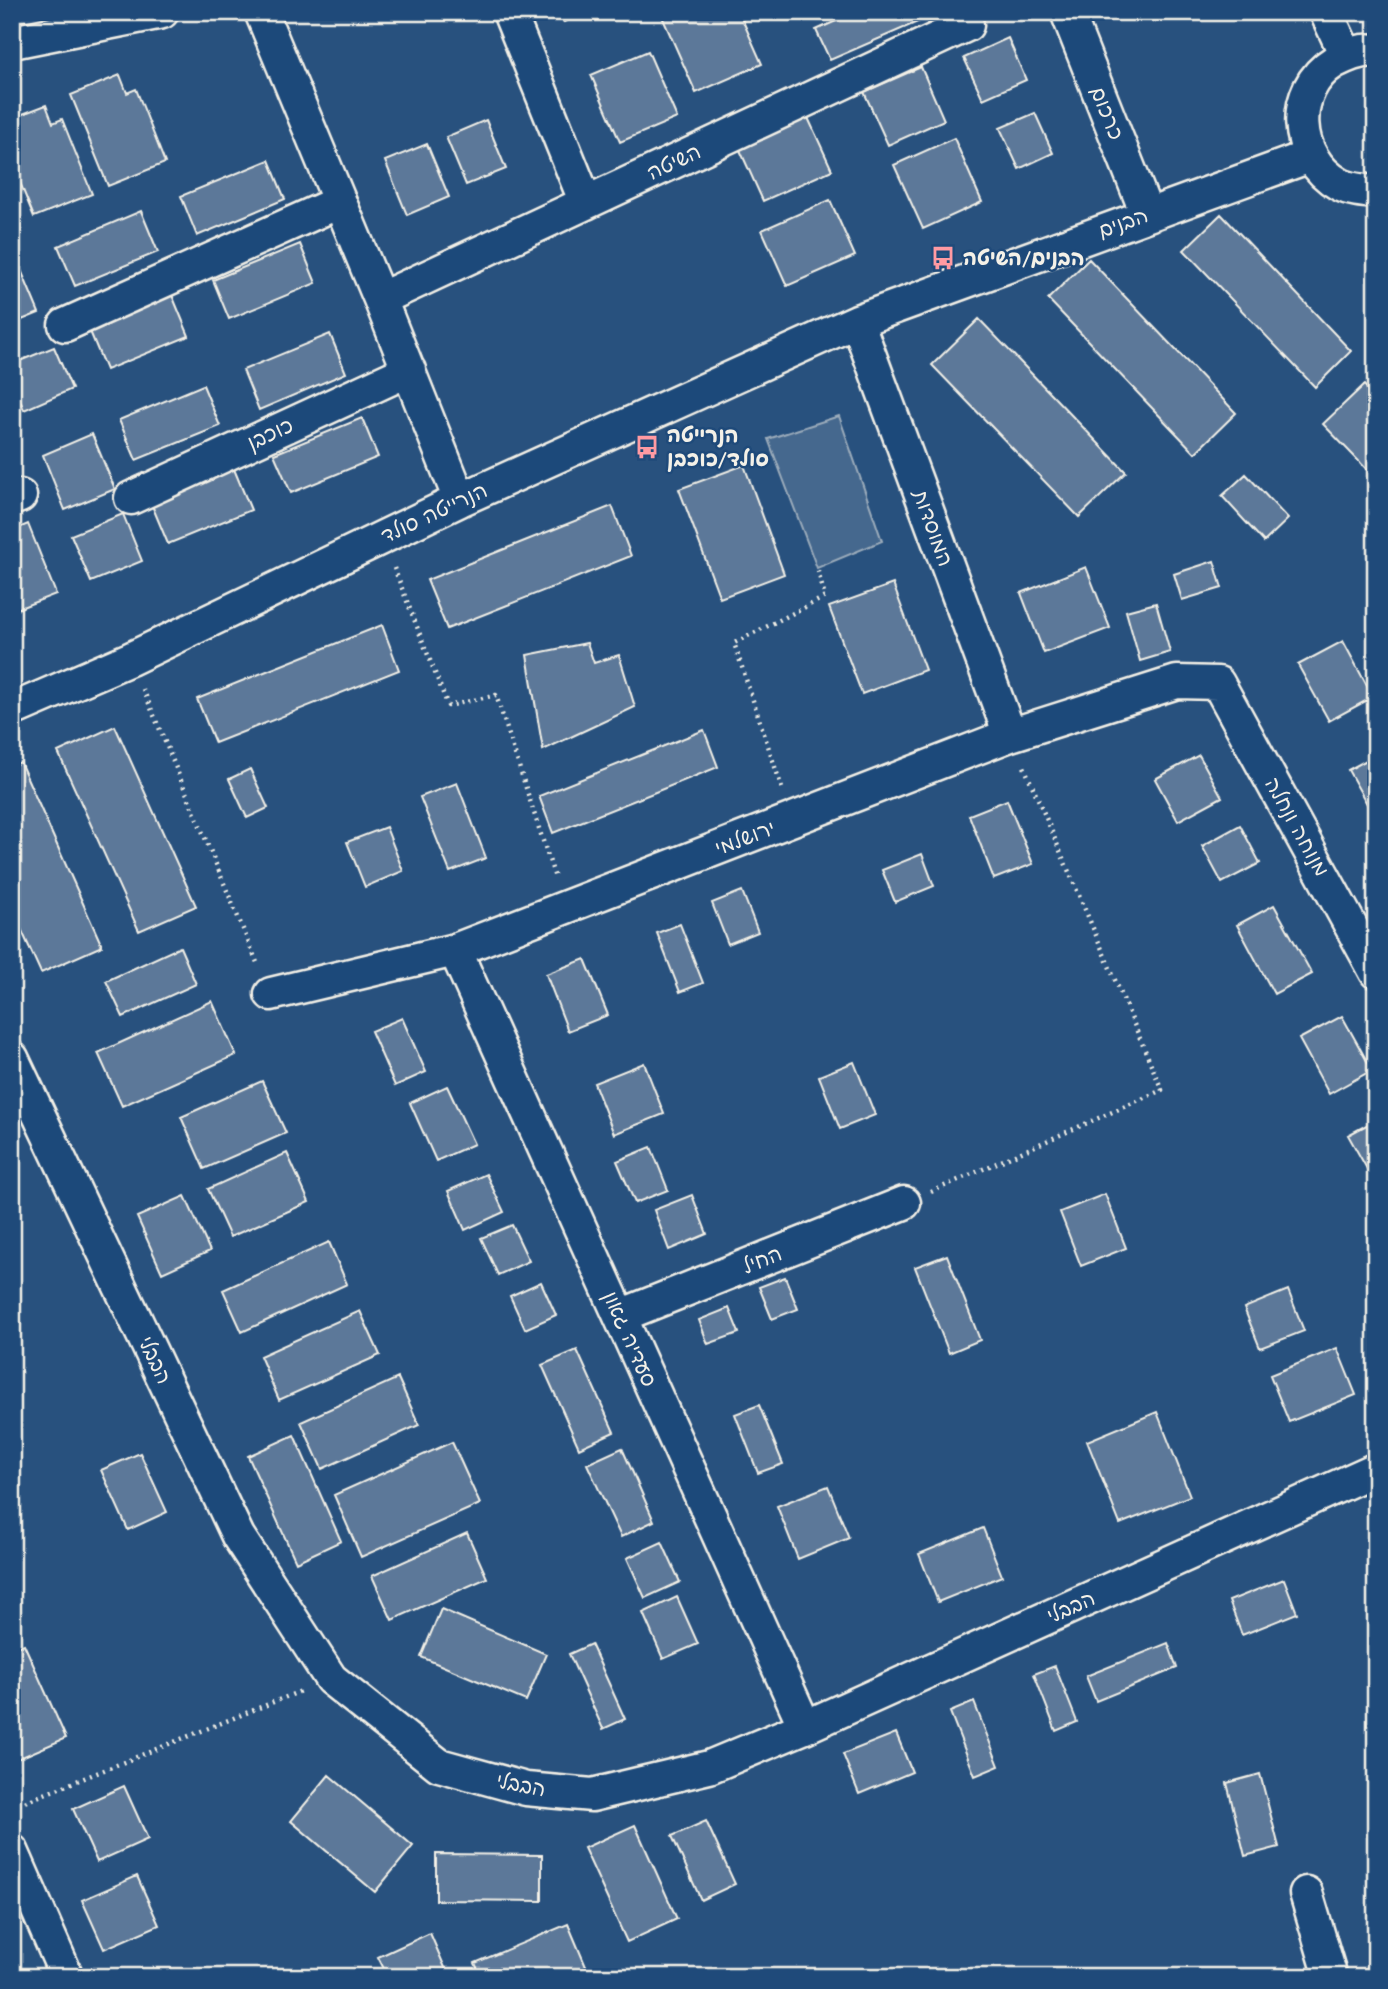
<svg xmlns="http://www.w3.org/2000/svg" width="1388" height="1989" font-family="'Comic Neue','Playpen Sans Hebrew',sans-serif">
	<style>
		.green { fill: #45688e; stroke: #9cacbb; stroke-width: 2 }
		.building { fill: #5b7899; stroke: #f4f1e8; stroke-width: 2 }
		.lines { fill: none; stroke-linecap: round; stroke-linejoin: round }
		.minor-casing { stroke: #f4f1e8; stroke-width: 37 }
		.path { stroke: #f4f1e8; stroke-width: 4.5; stroke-dasharray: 2 5; stroke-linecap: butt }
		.minor { stroke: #1f4a7a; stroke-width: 32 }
		.labels { text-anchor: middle; stroke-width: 5; stroke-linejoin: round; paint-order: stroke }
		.street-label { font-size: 21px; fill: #f4f1e8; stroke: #1f4a7a }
		.poi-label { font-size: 21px; font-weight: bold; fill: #f4f1e8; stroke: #1f4a7a; text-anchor: start }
	</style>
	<rect width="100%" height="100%" fill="#28517e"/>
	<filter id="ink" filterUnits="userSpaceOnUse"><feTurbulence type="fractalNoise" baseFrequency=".0143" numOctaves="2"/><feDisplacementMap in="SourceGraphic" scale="14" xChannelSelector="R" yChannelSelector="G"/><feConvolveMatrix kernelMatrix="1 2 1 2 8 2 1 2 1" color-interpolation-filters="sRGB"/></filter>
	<g filter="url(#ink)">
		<path class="green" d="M839,416l43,125 -65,27 -49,-129z"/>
		<path class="building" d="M560,12h25l-21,10z
			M660,12h79l23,52 -66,29z
			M809,12h22l-19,8z
			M856,12h69l2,6 -97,42 -14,-30z
			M1008,38l18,42 -43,19 -19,-41z
			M648,51l29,67 -57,24 -29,-67z
			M921,67l23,53 -56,25 -24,-53z
			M120,75l7,18 9,-4 29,74 -57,23 -37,-91z
			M46,105l7,18 9,-4 30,75 -58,23 -22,-54v-45z
			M804,109l28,61 -69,31 -28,-62z
			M1035,113l18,40 -34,16 -19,-41z
			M486,120l20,49 -40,16 -20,-48z
			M954,138l28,64 -59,27 -29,-64z
			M427,144l22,53 -42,18 -22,-54z
			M269,160l16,39 -88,37 -16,-40z
			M830,200l25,56 -68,30 -25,-56z
			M141,211l17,41 -83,34 -17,-40z
			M1221,214l130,137 -36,36 -131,-137z
			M300,244l16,39 -87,36 -16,-39z
			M16,258l23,55 -27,11v-65z
			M1089,259l147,154 -41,40 -147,-154z
			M172,295l17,41 -83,34 -17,-41z
			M979,319l147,153 -47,45 -147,-152z
			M330,334l16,39 -87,37 -16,-40z
			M54,347l18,42 -48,21 -12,-29v-17z
			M203,385l17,41 -84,34 -17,-40z
			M1364,385l12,13v81l-53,-55z
			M362,418l16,39 -87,36 -17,-39z
			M92,434l23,55 -50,21 -22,-55z
			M744,465l40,109 -64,24 -41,-109z
			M234,469l17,41 -83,34 -17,-41z
			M1246,474l42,45 -24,23 -42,-46z
			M612,506l19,50 -184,73 -20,-49z
			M123,514l19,47 -51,21 -20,-47z
			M28,524l28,70 -44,17v-80z
			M1214,561l8,27 -40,12 -8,-26z
			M1086,567l24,61 -66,25 -23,-60z
			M893,584l32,86 -63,24 -33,-87z
			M1156,603l14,49 -30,9 -14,-50z
			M382,625l17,45 -184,73 -18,-44z
			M1343,641l30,56 -44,24 -31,-56z
			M587,643l7,20 25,-8 16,52 -92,43 -16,-95z
			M115,726l81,180 -57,25 -81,-179z
			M704,730l14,37 -165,66 -14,-37z
			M1199,755l23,42 -44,24 -23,-42z
			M1376,755v65l-28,-50z
			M20,762l82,184 -61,27 -29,-64v-143z
			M250,769l18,39 -21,10 -18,-39z
			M457,783l29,75 -36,14 -30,-75z
			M1007,800l26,64 -39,15 -25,-64z
			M1240,825l20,38 -38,20 -20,-37z
			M386,827l17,44 -38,16 -18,-45z
			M922,854l12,32 -39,16 -13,-32z
			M742,891l16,41 -30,12 -16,-41z
			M1274,905l38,69 -38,20 -37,-69z
			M680,924l23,59 -23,9 -23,-59z
			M180,947l16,37 -73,33 -17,-36z
			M585,959l23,56 -40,16 -22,-57z
			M212,1001l24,54 -114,51 -24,-53z
			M1342,1016l30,54 -43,24 -30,-55z
			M402,1018l24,54 -31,14 -24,-55z
			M854,1062l21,53 -35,14 -21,-53z
			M644,1063l20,51 -50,20 -20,-51z
			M262,1081l24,52 -82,36 -23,-52z
			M447,1086l27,58 -38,17 -26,-58z
			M1376,1120v65l-28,-50z
			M651,1147l17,43 -33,13 -18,-42z
			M287,1153l22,49 -79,35 -22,-48z
			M486,1174l18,38 -39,18 -17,-39z
			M1105,1194l21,54 -45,18 -21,-54z
			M692,1195l15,39 -38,16 -15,-40z
			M185,1196l25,55 -48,22 -25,-56z
			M512,1225l17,36 -31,14 -17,-37z
			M329,1242l18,42 -105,48 -19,-42z
			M947,1255l33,85 -31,13 -34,-86z
			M785,1277l13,32 -26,10 -13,-32z
			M541,1282l15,33 -31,14 -15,-33z
			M1288,1290l16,41 -44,17 -16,-40z
			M729,1308l10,25 -31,11 -9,-24z
			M360,1311l20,44 -101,45 -19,-44z
			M1337,1348l19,47 -67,27 -19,-47z
			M577,1350l37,82 -35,16 -37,-83z
			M398,1378l21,47 -97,44 -21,-47z
			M759,1405l24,59 -25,9 -23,-59z
			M1157,1412l33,84 -70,28 -33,-83z
			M294,1435l47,106 -45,21 -48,-106z
			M452,1442l28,62 -119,53 -27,-62z
			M622,1448l32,73 -33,16 -34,-73z
			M140,1453l27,59 -39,18 -27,-60z
			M828,1486l21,52 -51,21 -21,-53z
			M983,1528l19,48 -64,26 -19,-48z
			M467,1533l20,45 -95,42 -20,-44z
			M662,1542l18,40 -35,16 -18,-40z
			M1284,1579l13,34 -55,22 -13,-34z
			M677,1597l21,47 -35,15 -20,-46z
			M441,1609l105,45 -20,47 -105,-44z
			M1168,1643l9,25 -81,33 -10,-25z
			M24,1644l42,94 -51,22 -3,-6v-105z
			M591,1644l34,75 -22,10 -34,-75z
			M1055,1666l22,56 -21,9 -22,-57z
			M974,1702l25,64 -24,10 -25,-64z
			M896,1733l16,39 -53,22 -16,-40z
			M1260,1774l19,73 -34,9 -18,-73z
			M329,1775l84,71 -38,46 -84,-71z
			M124,1786l24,53 -51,23 -24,-53z
			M706,1821l29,63 -34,16 -29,-64z
			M635,1825l42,94 -50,23 -43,-94z
			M436,1854l106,1v46l-106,-1z
			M137,1876l22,49 -55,24 -22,-49z
			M568,1924l19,45 -18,8h-88l-6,-14z
			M430,1933l19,44h-61l-10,-20z"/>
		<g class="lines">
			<g class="minor-casing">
				<path id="minor" d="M261,12l119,287 80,201
					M509,12l77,191
					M1067,12l80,202
					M1326,12l20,43
					M12,42l150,-30
					M1376,51c-15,-2 -29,4 -42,11 -45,28 -41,96 5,122 11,6 24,7 37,8
					M380,299l587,-274
					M857,321l153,414
					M65,325l274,-123
					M131,498l278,-128
					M12,499l8,-3
					M12,710l118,-51 330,-159 397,-179 453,-165
					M455,950l350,777
					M271,994l184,-44 555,-215 167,-53 41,1 158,289
					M12,1058l226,478 93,143 108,86 87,24 66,6 117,-28 96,-40 571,-258
					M620,1316l284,-113
					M12,1851l55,126
					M1306,1893l25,84"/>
			</g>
			<path class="path" d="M394,568l54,138 48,-11 59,183
				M143,689l115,276
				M782,788l-48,-145 91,-46 -8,-29
				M931,1192l231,-102 -139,-326
				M12,1807l289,-116"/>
			<use href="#minor" class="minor"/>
		</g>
	</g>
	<defs>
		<g id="bus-bare" transform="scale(1.89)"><path d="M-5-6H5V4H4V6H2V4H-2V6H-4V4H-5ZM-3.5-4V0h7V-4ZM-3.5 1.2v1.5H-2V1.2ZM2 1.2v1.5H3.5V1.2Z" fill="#ff9aa2" stroke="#1f4a7a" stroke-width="2.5" paint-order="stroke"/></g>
	</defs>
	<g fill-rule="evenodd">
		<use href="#bus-bare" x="943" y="258"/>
		<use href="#bus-bare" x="647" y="447"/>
	</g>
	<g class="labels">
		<g class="street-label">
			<text transform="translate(1107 113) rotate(68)" y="7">כרכום</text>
			<text transform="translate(674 162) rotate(-25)" y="7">השיטה</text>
			<text transform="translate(1123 223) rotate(-20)" y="7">הבנים</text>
			<text transform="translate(270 434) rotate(-25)" y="7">כוכבן</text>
			<text transform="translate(434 513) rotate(-25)" y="7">הנרייטה סולד</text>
			<text transform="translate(933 528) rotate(70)" y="7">המוסדות</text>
			<text transform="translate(1297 827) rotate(61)" y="7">מנוחה ונחלה</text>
			<text transform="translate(745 838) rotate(-21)" y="7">ירושלמי</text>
			<text transform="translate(762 1260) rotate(-22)" y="7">החיל</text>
			<text transform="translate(630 1339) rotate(66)" y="7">סעדיה גאון</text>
			<text transform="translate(155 1360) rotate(65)" y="7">הבבלי</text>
			<text transform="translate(1071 1607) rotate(-24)" y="7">הבבלי</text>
			<text transform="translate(521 1785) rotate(11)" y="7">הבבלי</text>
		</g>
		<g class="poi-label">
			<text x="963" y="265">הבנים/השיטה</text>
			<text x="667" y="442">הנרייטה<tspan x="667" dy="24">סולד/כוכבן</tspan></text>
		</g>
	</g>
	<rect width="1388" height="1989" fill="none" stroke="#1f4a7a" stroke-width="42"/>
	<rect x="21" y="21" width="1346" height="1947" fill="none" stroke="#f4f1e8" stroke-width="2.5" filter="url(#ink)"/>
</svg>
